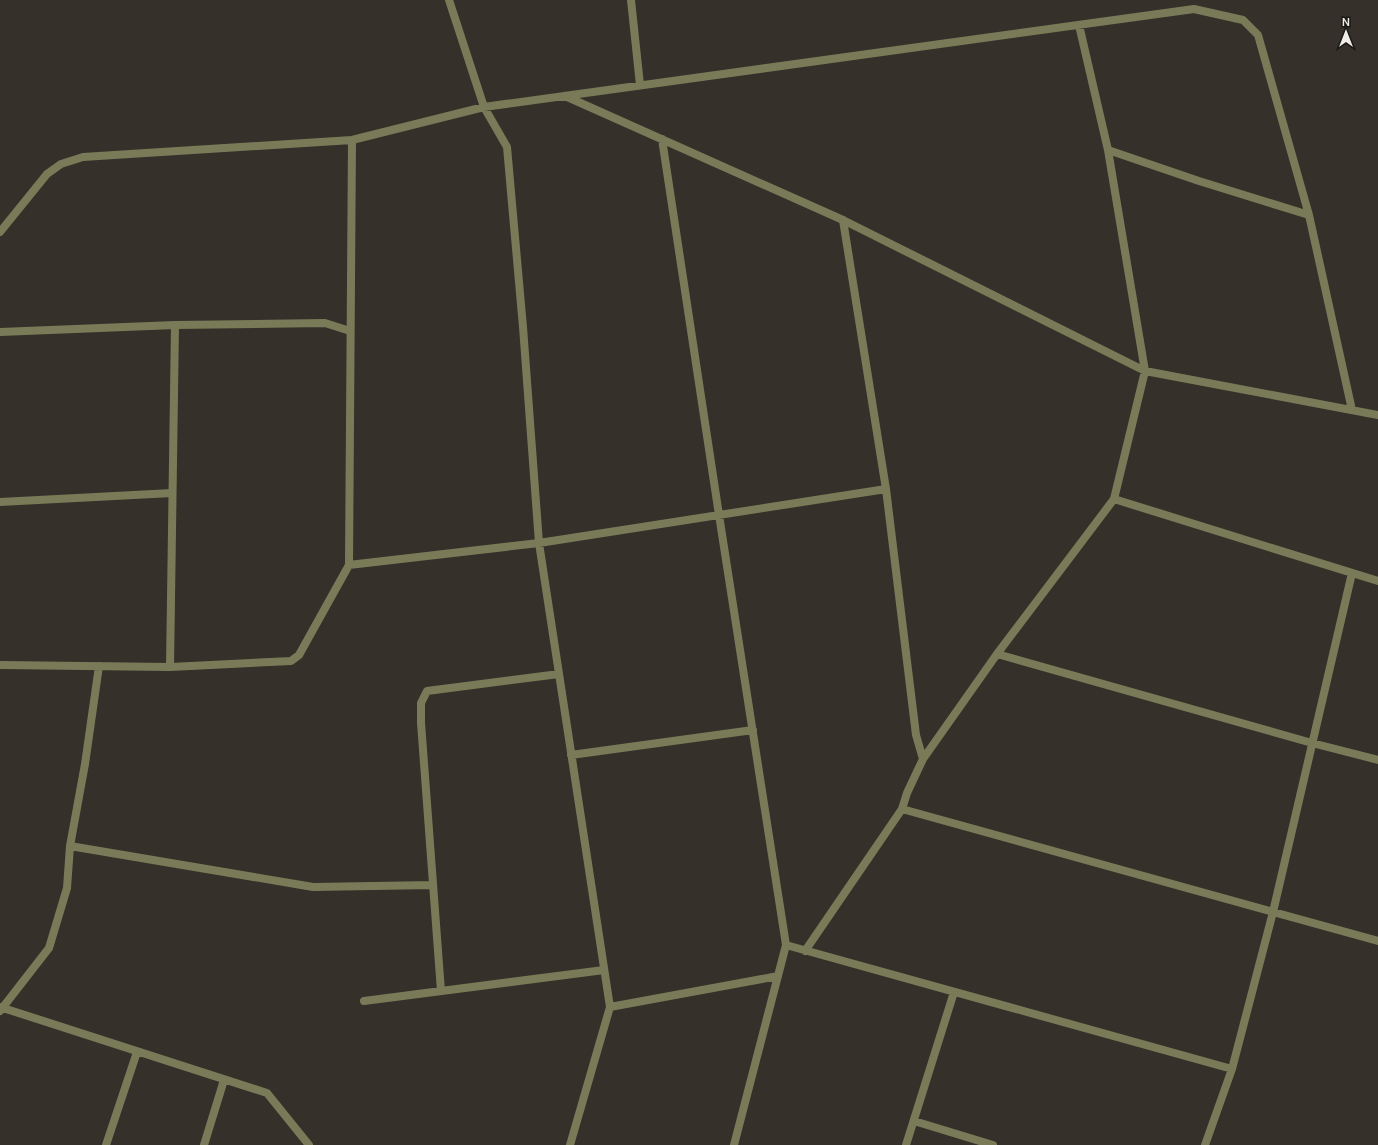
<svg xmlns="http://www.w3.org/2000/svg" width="1378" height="1145" font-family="Manrope,sans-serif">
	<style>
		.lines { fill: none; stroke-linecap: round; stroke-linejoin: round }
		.minor { stroke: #797b58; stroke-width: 8 }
	</style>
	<rect width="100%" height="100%" fill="#353029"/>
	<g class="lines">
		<path class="minor" d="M449,0l35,107 23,40 16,180 16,216 71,464 -40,138
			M631,0l9,85
			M565,96l278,124 302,151 233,44
			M662,139l57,376 67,430 -52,200
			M1108,150l91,31 110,34
			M0,232l47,-58 14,-10 22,-7 269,-17
			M0,332l175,-7 150,-2 25,8
			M1114,499l264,82
			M0,502l172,-9
			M349,565l3,-425 132,-33 710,-98 49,11 15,15 51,180 43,195
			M997,654l315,89 66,17
			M0,665l170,2 121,-6 8,-6 50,-90 190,-22 347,-54
			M170,667l5,-342
			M571,755l182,-25
			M923,759l74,-105 117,-155 31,-128 -37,-221 -29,-125
			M902,809l476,132
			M70,846l243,41 120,-2
			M786,945l446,124
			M805,951l97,-142 5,-16 16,-34 -7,-24 -30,-246 -43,-269
			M441,991l-20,-268v-20l6,-12 132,-17
			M364,1001l240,-31
			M0,1007l267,86 42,52
			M610,1007l168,-31
			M0,1011l49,-63 18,-60 3,-42 15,-82 14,-98
			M914,1121l79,24
			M106,1145l31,-93
			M204,1145l20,-65
			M906,1145l48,-153
			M1205,1145l27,-76 41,-157 79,-339"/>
	</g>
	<g transform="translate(1346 32)" stroke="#1b1915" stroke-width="3" paint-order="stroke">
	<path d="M0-3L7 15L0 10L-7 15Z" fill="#f0ede8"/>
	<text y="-6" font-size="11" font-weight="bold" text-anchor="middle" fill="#f0ede8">N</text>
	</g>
</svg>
